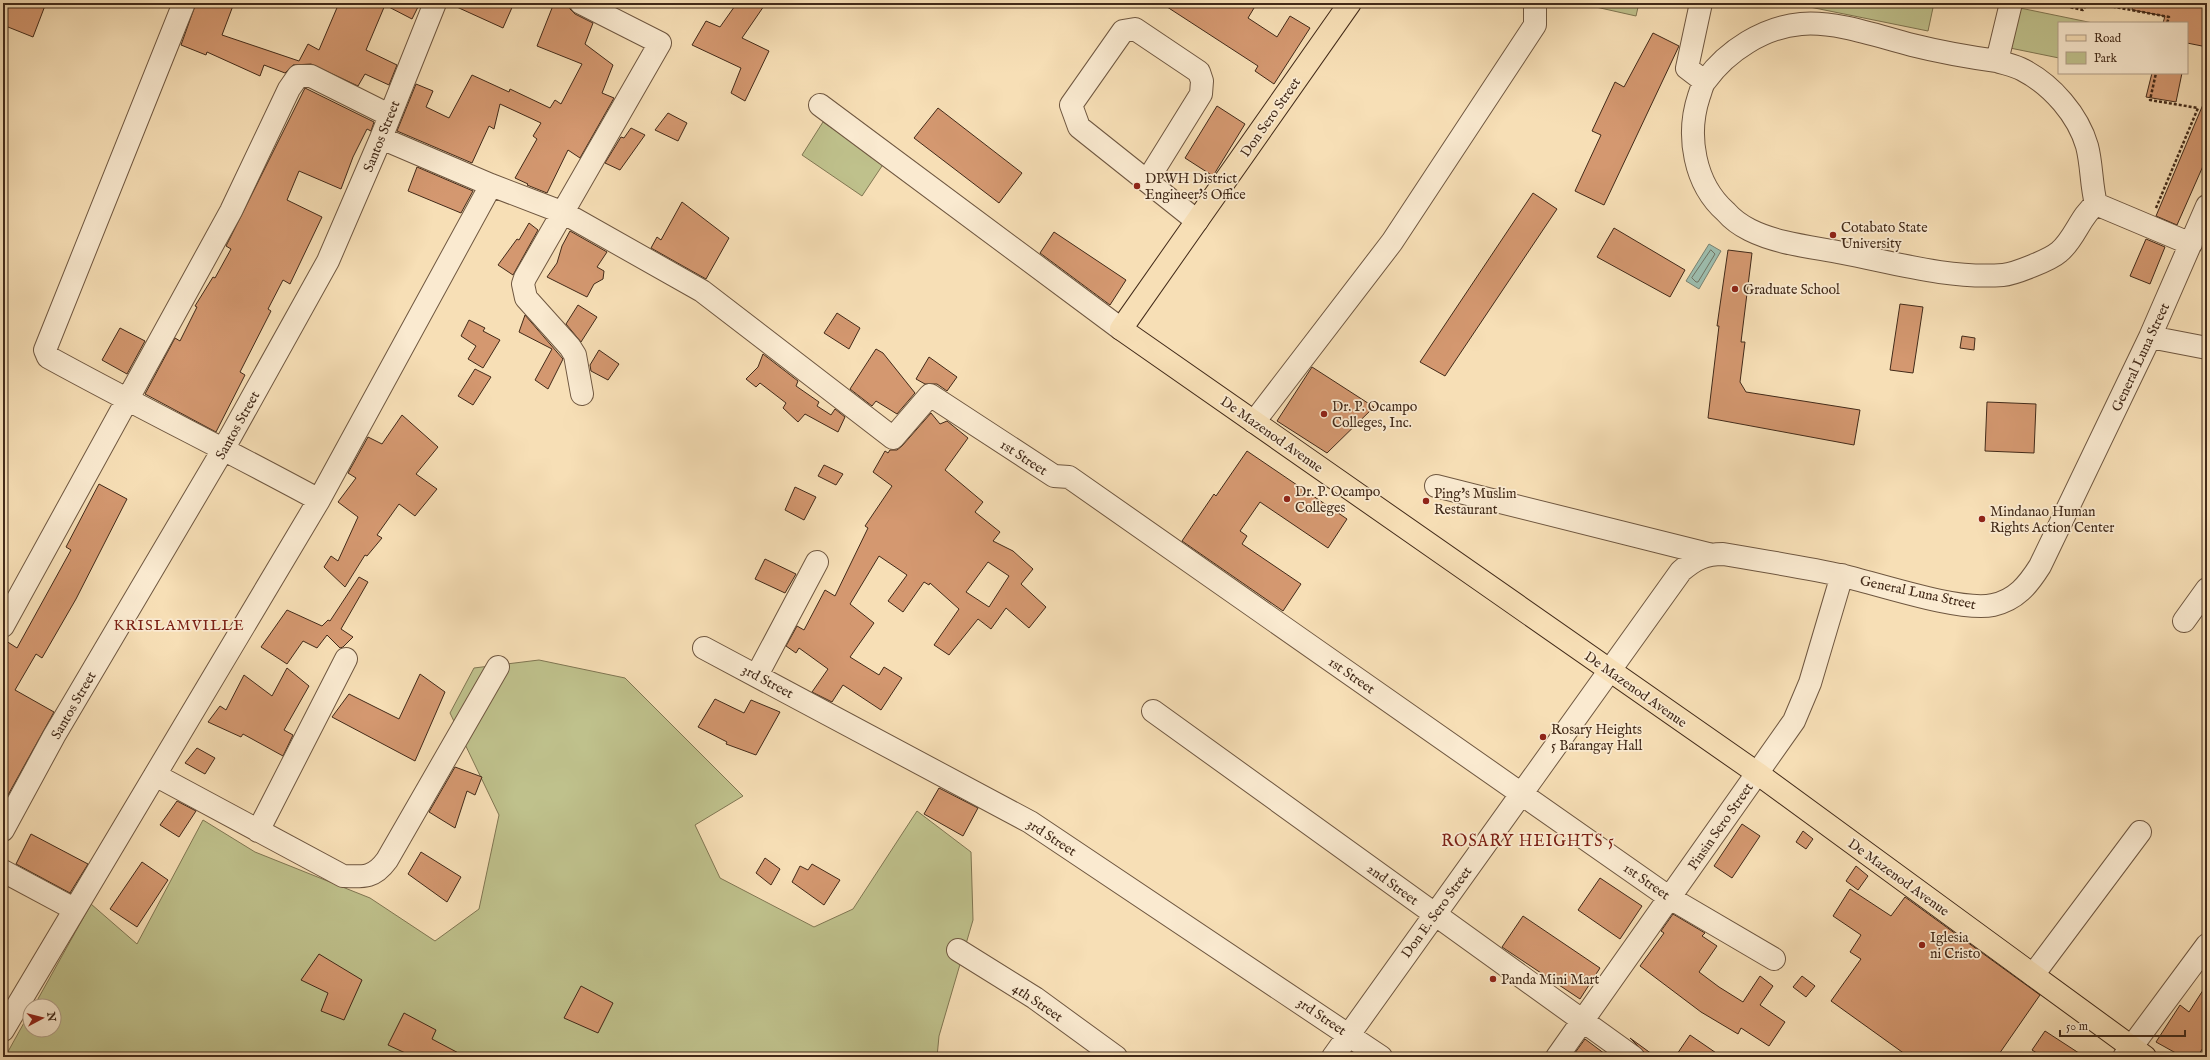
<svg xmlns="http://www.w3.org/2000/svg" width="2210" height="1060" font-family="'IM FELL English',serif">
	<style>
		.green { fill: #bfc18c; stroke: #807652 }
		.water { fill: #9dbdae; stroke: #798272 }
		.lines { fill: none; stroke-linecap: round; stroke-linejoin: round }
		.shore { stroke: #707464; stroke-width: 1 }
		.building { fill: #d49870; stroke: #422a19; fill-rule: evenodd }
		.minor-casing { stroke: #6f5740; stroke-width: 24 }
		.major-casing { stroke: #422a19; stroke-width: 24 }
		.path { stroke: #422a19; stroke-width: 2.5; stroke-dasharray: 3 2; stroke-linecap: butt }
		.minor { stroke: #faead0; stroke-width: 22 }
		.major { stroke: #f7dfb6; stroke-width: 22 }
		.poi-dot { fill: #8f2418; stroke: #faead0; stroke-width: 1.5 }
		.labels { text-anchor: middle; stroke-width: 3.5; stroke-linejoin: round; paint-order: stroke }
		.street-label { font-size: 14px; fill: #422a19; stroke: #faead0 }
		.poi-label { font-size: 14px; fill: #422a19; stroke: #faead0; text-anchor: start }
		.neighbourhood-label { font-size: 15px; letter-spacing: 1px; fill: #7a1f14; stroke: #faead0 }
		.quarter-label { font-size: 16px; letter-spacing: 1px; fill: #7a1f14; stroke: #faead0 }
	</style>
	<rect width="100%" height="100%" fill="#f7dfb6"/>
	<filter id="stains"><feTurbulence type="fractalNoise" baseFrequency=".005" numOctaves="4"/><feColorMatrix values="0 0 0 0 .2 0 0 0 0 .09 0 0 0 0 .02 0 0 0 .5 -.17"/></filter>
	<radialGradient id="worn" r=".72"><stop offset=".6" stop-color="#630" stop-opacity="0"/><stop offset="1" stop-color="#630" stop-opacity=".3"/></radialGradient>
	<path class="green" d="M1578,3h61l-3,13z
		M1790,3h144l-6,28z
		M2020,8l73,15h-34v35l-49,-10z
		M823,122l61,41 -22,33 -60,-41z
		M539,660l86,18 118,118 -48,29 25,53 94,49 39,-18 64,-98 54,41 2,68 -34,116 -2,21h-932l25,-45v18h24v-24h-20l57,-102 46,40 66,-124 52,32 115,46 65,43 44,-32 20,-94 -49,-102 24,-45z"/>
	<path class="water" d="M1709,244l12,7 -22,38 -13,-8z"/>
	<g class="lines">
		<path class="shore" d="M1711,250l4,4 -17,28h-2l-4,-4z"/>
	</g>
	<path class="building" d="M3,3h43l-13,34 -30,-12z
		M196,3h38l-12,32 77,26 9,-17 11,6 20,-47h81l-8,16 -27,-14 -19,45 31,15 -8,20 -24,-11 -7,12 -47,-22 -18,1 -8,8 -21,-8 -4,11 -53,-24 -1,3 -25,-10z
		M448,3h66l-11,25z
		M554,3h15l1,6 5,5 18,9 -8,21 28,21 -11,28 12,5 -34,60 -12,-8 -21,43 -20,-8 1,-1 -13,-6 22,-39 -4,-3 8,-13 -41,-19 -6,25 -5,-3 -17,37 -75,-32 19,-47 17,7 -7,16 23,11 23,-43 37,17 1,-3 40,19 5,-8 6,4 21,-40 -45,-18z
		M737,3h29l-24,35 27,13 -24,50 -14,-8 10,-25 -49,-23 14,-24 14,6z
		M1161,3h96l-9,15 29,19 13,-21 20,12 -36,56 -19,-13 3,-5z
		M2133,3h74v44l-20,-4v-20h-24l2,-7 -33,-6z
		M1653,33l26,13 -75,159 -29,-14 26,-56 -9,-4 23,-49 9,5z
		M2152,73h30l-6,29 -30,-5z
		M305,88l69,34 -3,9 -4,-2 -14,28 -12,32 -42,-18 -12,29 35,17 -32,67 -7,-4 -15,29 3,2 -31,61 5,3 -29,57 -71,-38 30,-56 5,3 17,-34 -2,-1 18,-29 2,1 16,-29 -5,-3z
		M2207,95v62l-30,68 -21,-9z
		M1217,106l28,18 -32,52 -28,-18z
		M938,108l84,65 -23,30 -85,-65z
		M668,113l19,10 -9,18 -23,-11z
		M631,128l14,7 -25,35 -15,-7 16,-26 3,1z
		M417,167l56,24 -12,22 -53,-22z
		M1533,193l24,16 -112,167 -25,-14z
		M682,202l47,36 -23,41 -55,-31 6,-11 4,3z
		M529,223l9,7 -25,45 -15,-10 19,-26 2,1z
		M1614,228l71,42 -15,27 -73,-40z
		M570,231l37,21 -10,15 7,4 -1,8 -9,5 -7,13 -40,-20 10,-14 5,-17z
		M1054,232l72,48 -16,25 -70,-52z
		M2146,239l19,8 -15,37 -20,-8z
		M1728,250l24,3 -11,89h4l-5,40 6,10 114,18 -6,35 -146,-27 11,-92h-2z
		M1900,304l23,3 -10,66 -23,-3z
		M578,305l19,12 -16,25 -15,-18z
		M837,313l23,15 -11,21 -25,-16z
		M525,315l38,44 -15,30 -13,-9 17,-31 -33,-17z
		M469,320l16,8 -2,3 17,9 -17,28 -15,-9 8,-13 -15,-10z
		M120,328l25,13 -18,33 -25,-14z
		M1962,336l13,2 -1,12 -14,-2z
		M876,349l7,4 32,40 -18,21 -21,-13 -4,5 -22,-17z
		M599,350l20,14 -11,16 -17,-9 -1,-6z
		M763,354l35,27 -2,5 23,16 -2,4 14,9 4,-6 10,8 -7,15 -33,-18 -7,8 -15,-14 3,-5 -26,-20 -4,4 -10,-8 12,-12z
		M929,357l28,20 -10,14 -10,-7h-12l-9,-5z
		M1312,367l62,40 -47,46 -50,-32z
		M475,369l16,8 -18,28 -15,-9z
		M1987,402l49,2 -2,49 -49,-2z
		M931,413l9,11 7,-3 21,17 -23,32 38,32 -8,10 25,20 -7,9 20,10 20,18 -12,15 25,23 -17,21 -23,-20 -15,21 -13,-10 -29,36 -15,-10 25,-36 -29,-26 -1,2 -5,-3 -21,30 -15,-11 19,-26 -28,-19 -29,48 24,19 -24,34 29,18 5,-8 18,11 -21,32 -38,-25 -11,17 -20,-10 16,-23 -29,-21 -3,5 -10,-7 11,-20 7,4 21,-40 10,6 33,-68 -3,-2 27,-40 -19,-14 12,-21 3,2 2,-3h7l5,-4zM988,562l21,14 -20,31 -23,-15z
		M402,415l36,32 -22,27 21,15 -22,27 -16,-12 -22,31 5,3 -15,18 -2,-1 -20,32 -21,-20 7,-11 7,5 20,-44 -20,-15 18,-24 -8,-5 20,-36 14,7z
		M1247,451l100,68 -19,29 -68,-46 -20,29 7,5 -5,8 59,40 -18,27 -101,-70 32,-47 2,2z
		M824,465l19,9 -7,11 -18,-9z
		M99,484l28,15 -51,100 -34,59 -6,-4 -21,36 39,22 -51,92v-165l14,9 54,-98 -5,-3z
		M795,487l21,10 -12,23 -19,-10z
		M765,559l31,15 -11,19 -30,-14z
		M359,577l9,5 -27,47 12,8 -10,10 -3,1 -13,-13 -10,13 -14,-7 -16,23 -26,-17 26,-37 35,16 6,-6 2,1z
		M287,668l22,18 -25,44 9,5 -10,21 -40,-22 -2,3 -33,-15 12,-16 6,4 18,-35 28,21z
		M420,674l25,18 -30,69 -83,-44 17,-23 50,25z
		M715,699l29,14 7,-13 29,12 -24,43 -30,-11 1,-2 -29,-15z
		M197,748l18,10 -10,16 -20,-11z
		M455,767l27,10 -7,18 -8,-4 -12,37 -26,-16z
		M939,788l39,20 -15,28 -39,-22z
		M177,801l19,10 -17,26 -19,-12z
		M1742,824l18,12 -28,42 -18,-12z
		M1803,831l10,8 -7,10 -10,-7z
		M31,834l57,30 -18,29 -54,-29z
		M421,852l40,25 -14,25 -39,-28z
		M765,858l15,11 -9,16 -15,-12z
		M142,862l26,18 -31,47 -27,-18z
		M812,864l28,16 -16,25 -32,-23 8,-16 8,4z
		M1856,866l12,10 -10,14 -12,-9z
		M1600,878l42,28 -22,33 -42,-29z
		M1850,889l41,27 14,-19 135,98 -43,62h-88l-78,-56 30,-42 -11,-7 11,-17 -28,-19z
		M1673,914l32,19 -3,3 15,10 -18,26 20,15 24,15 17,-26 13,10 -13,19 25,17 -16,24 -28,-18 -3,6 -37,-22 -61,-46 24,-33 -3,-2z
		M1523,916l77,52 -20,31 -78,-52z
		M319,954l43,26 -18,40 -23,-9 7,-18 -27,-13z
		M1802,976l13,10 -9,11 -13,-10z
		M2207,984v58l-10,15h-14l-27,-15 24,-37 9,7z
		M581,986l32,17 -15,30 -34,-15z
		M404,1013l32,17 -4,9 34,18h-52l-26,-12z
		M2045,1031l40,26h-42l-11,-7z
		M1690,1035l32,22h-47z
		M1630,1038l26,19h-11l-1,-5z
		M1585,1039l24,18h-37z"/>
	<g class="lines">
		<g class="minor-casing">
			<path id="minor" d="M184,3l-139,347 3,7c89,49 181,94 271,143
				M581,3l79,40 -135,235 -2,6 3,14 44,49 5,8 7,39
				M1701,3l-14,65 17,13
				M2011,3l-14,58c9,3 19,5 26,9 29,15 55,45 64,76 5,19 4,39 9,58l95,40
				M1997,61c-29,-4 -57,-9 -85,-16 -35,-9 -75,-24 -111,-21 -37,3 -74,27 -95,56 -4,4 -5,11 -7,16 -13,39 -5,88 27,116 6,7 16,14 24,18 28,14 63,17 93,23 52,10 107,26 160,22 11,-1 47,-15 56,-23 16,-13 21,-36 37,-48
				M820,105l301,224
				M381,138l110,47 73,28 138,78 191,147 37,-43 124,81 15,1 601,421 104,61
				M1147,181l54,-87 1,-13 -3,-9 -64,-43 -12,2 -52,74 8,22 118,94
				M2150,337l57,11
				M1254,422l138,-180 143,-217v-22
				M1436,486l272,68
				M2184,621l23,-32
				M3,626l228,-415 58,-122 9,-13h13l78,39
				M704,648l326,174 351,235
				M757,675l60,-113
				M1153,711l480,346
				M155,775l188,101c21,1 31,2 44,-16l111,-193
				M3,830l51,-94 170,-288 104,-187 53,-123 54,-135
				M258,831l88,-172
				M3,871l71,38
				M958,950l77,48 81,59
				M2033,975l107,-143
				M3,1030l316,-530 172,-315
				M1333,1057l348,-486c14,-12 24,-17 42,-17 40,7 81,13 121,22 34,8 117,36 149,29 23,-5 35,-20 47,-39l110,-229 57,-131
				M1557,1057l237,-336 16,-38 32,-108
				M2124,1057l83,-112"/>
		</g>
		<g class="major-casing">
			<path id="major" d="M1350,3l-229,326 636,444 388,284"/>
		</g>
		<path class="path" d="M2051,3l32,7 4,-7
			M2093,3l76,14 -2,6
			M2156,208l42,-100 -48,-8 6,-27"/>
		<use href="#minor" class="minor"/>
		<use href="#major" class="major"/>
	</g>
	<g class="poi-dot">
		<circle cx="1137" cy="186" r="4"/>
		<circle cx="1833" cy="235" r="4"/>
		<circle cx="1735" cy="289" r="4"/>
		<circle cx="1324" cy="414" r="4"/>
		<circle cx="1287" cy="499" r="4"/>
		<circle cx="1426" cy="501" r="4"/>
		<circle cx="1982" cy="519" r="4"/>
		<circle cx="1543" cy="737" r="4"/>
		<circle cx="1922" cy="945" r="4"/>
		<circle cx="1493" cy="979" r="4"/>
	</g>
	<g class="labels">
		<g class="street-label">
			<text transform="translate(1270 117) rotate(-55)" y="5">Don Sero Street</text>
			<text transform="translate(381 136) rotate(-68)" y="5">Santos Street</text>
			<text transform="translate(2140 357) rotate(-65)" y="5">General Luna Street</text>
			<text transform="translate(237 425) rotate(-61)" y="5">Santos Street</text>
			<text transform="translate(1272 434) rotate(35)" y="5">De Mazenod Avenue</text>
			<text transform="translate(1024 457) rotate(33)" y="5">1st Street</text>
			<text transform="translate(1918 592) rotate(12)" y="5">General Luna Street</text>
			<text transform="translate(1352 675) rotate(35)" y="5">1st Street</text>
			<text transform="translate(768 681) rotate(28)" y="5">3rd Street</text>
			<text transform="translate(1636 689) rotate(35)" y="5">De Mazenod Avenue</text>
			<text transform="translate(73 705) rotate(-60)" y="5">Santos Street</text>
			<text transform="translate(1720 826) rotate(-55)" y="5">Pinsin Sero Street</text>
			<text transform="translate(1052 837) rotate(33)" y="5">3rd Street</text>
			<text transform="translate(1899 877) rotate(36)" y="5">De Mazenod Avenue</text>
			<text transform="translate(1647 881) rotate(35)" y="5">1st Street</text>
			<text transform="translate(1393 884) rotate(36)" y="5">2nd Street</text>
			<text transform="translate(1436 912) rotate(-54)" y="5">Don E. Sero Street</text>
			<text transform="translate(1038 1002) rotate(34)" y="5">4th Street</text>
			<text transform="translate(1322 1016) rotate(34)" y="5">3rd Street</text>
		</g>
		<g class="poi-label">
			<text x="1145" y="183">DPWH District<tspan x="1145" dy="16">Engineer's Office</tspan></text>
			<text x="1841" y="232">Cotabato State<tspan x="1841" dy="16">University</tspan></text>
			<text x="1743" y="294">Graduate School</text>
			<text x="1332" y="411">Dr. P. Ocampo<tspan x="1332" dy="16">Colleges, Inc.</tspan></text>
			<text x="1295" y="496">Dr. P. Ocampo<tspan x="1295" dy="16">Colleges</tspan></text>
			<text x="1434" y="498">Ping's Muslim<tspan x="1434" dy="16">Restaurant</tspan></text>
			<text x="1990" y="516">Mindanao Human<tspan x="1990" dy="16">Rights Action Center</tspan></text>
			<text x="1551" y="734">Rosary Heights<tspan x="1551" dy="16">5 Barangay Hall</tspan></text>
			<text x="1930" y="942">Iglesia<tspan x="1930" dy="16">ni Cristo</tspan></text>
			<text x="1501" y="984">Panda Mini Mart</text>
		</g>
		<g class="neighbourhood-label">
			<text x="179" y="630">KRISLAMVILLE</text>
		</g>
		<g class="quarter-label">
			<text x="1528" y="846">ROSARY HEIGHTS 5</text>
		</g>
	</g>
	<rect width="2210" height="1060" fill="none" stroke="#f7dfb6" stroke-width="16"/>
	<rect x="4" y="4" width="2202" height="1052" fill="none" stroke="#422a19" stroke-width="2"/>
	<rect x="8" y="8" width="2194" height="1044" fill="none" stroke="#422a19"/>
	<rect x="2058" y="22" width="130" height="52" fill="#faead0" stroke="#b09d87"/>
	<rect x="2066" y="35" width="20" height="6" fill="#f7dfb6" stroke="#b09d87"/>
	<text x="2094" y="42" font-size="12" fill="#422a19">Road</text>
	<rect x="2066" y="52" width="20" height="12" fill="#bfc18c" stroke="#b09d87"/>
	<text x="2094" y="62" font-size="12" fill="#422a19">Park</text>
	<g transform="translate(42 1018) rotate(83)"><circle r="19" fill="#faead0" stroke="#b09d87"/>
	<path d="M0-3L7 15L0 10L-7 15Z" fill="#8f2418"/>
	<text y="-6" font-size="11" font-weight="bold" text-anchor="middle" fill="#422a19">N</text>
	</g>
	<path d="M2060 1030v6h125v-6" fill="none" stroke="#422a19" stroke-width="2"/>
	<text x="2066" y="1030" font-size="12" fill="#422a19" stroke="#faead0" stroke-width="3" paint-order="stroke">50 m</text>
	<rect width="100%" height="100%" filter="url(#stains)"/>
	<rect width="100%" height="100%" fill="url(#worn)"/>
</svg>
